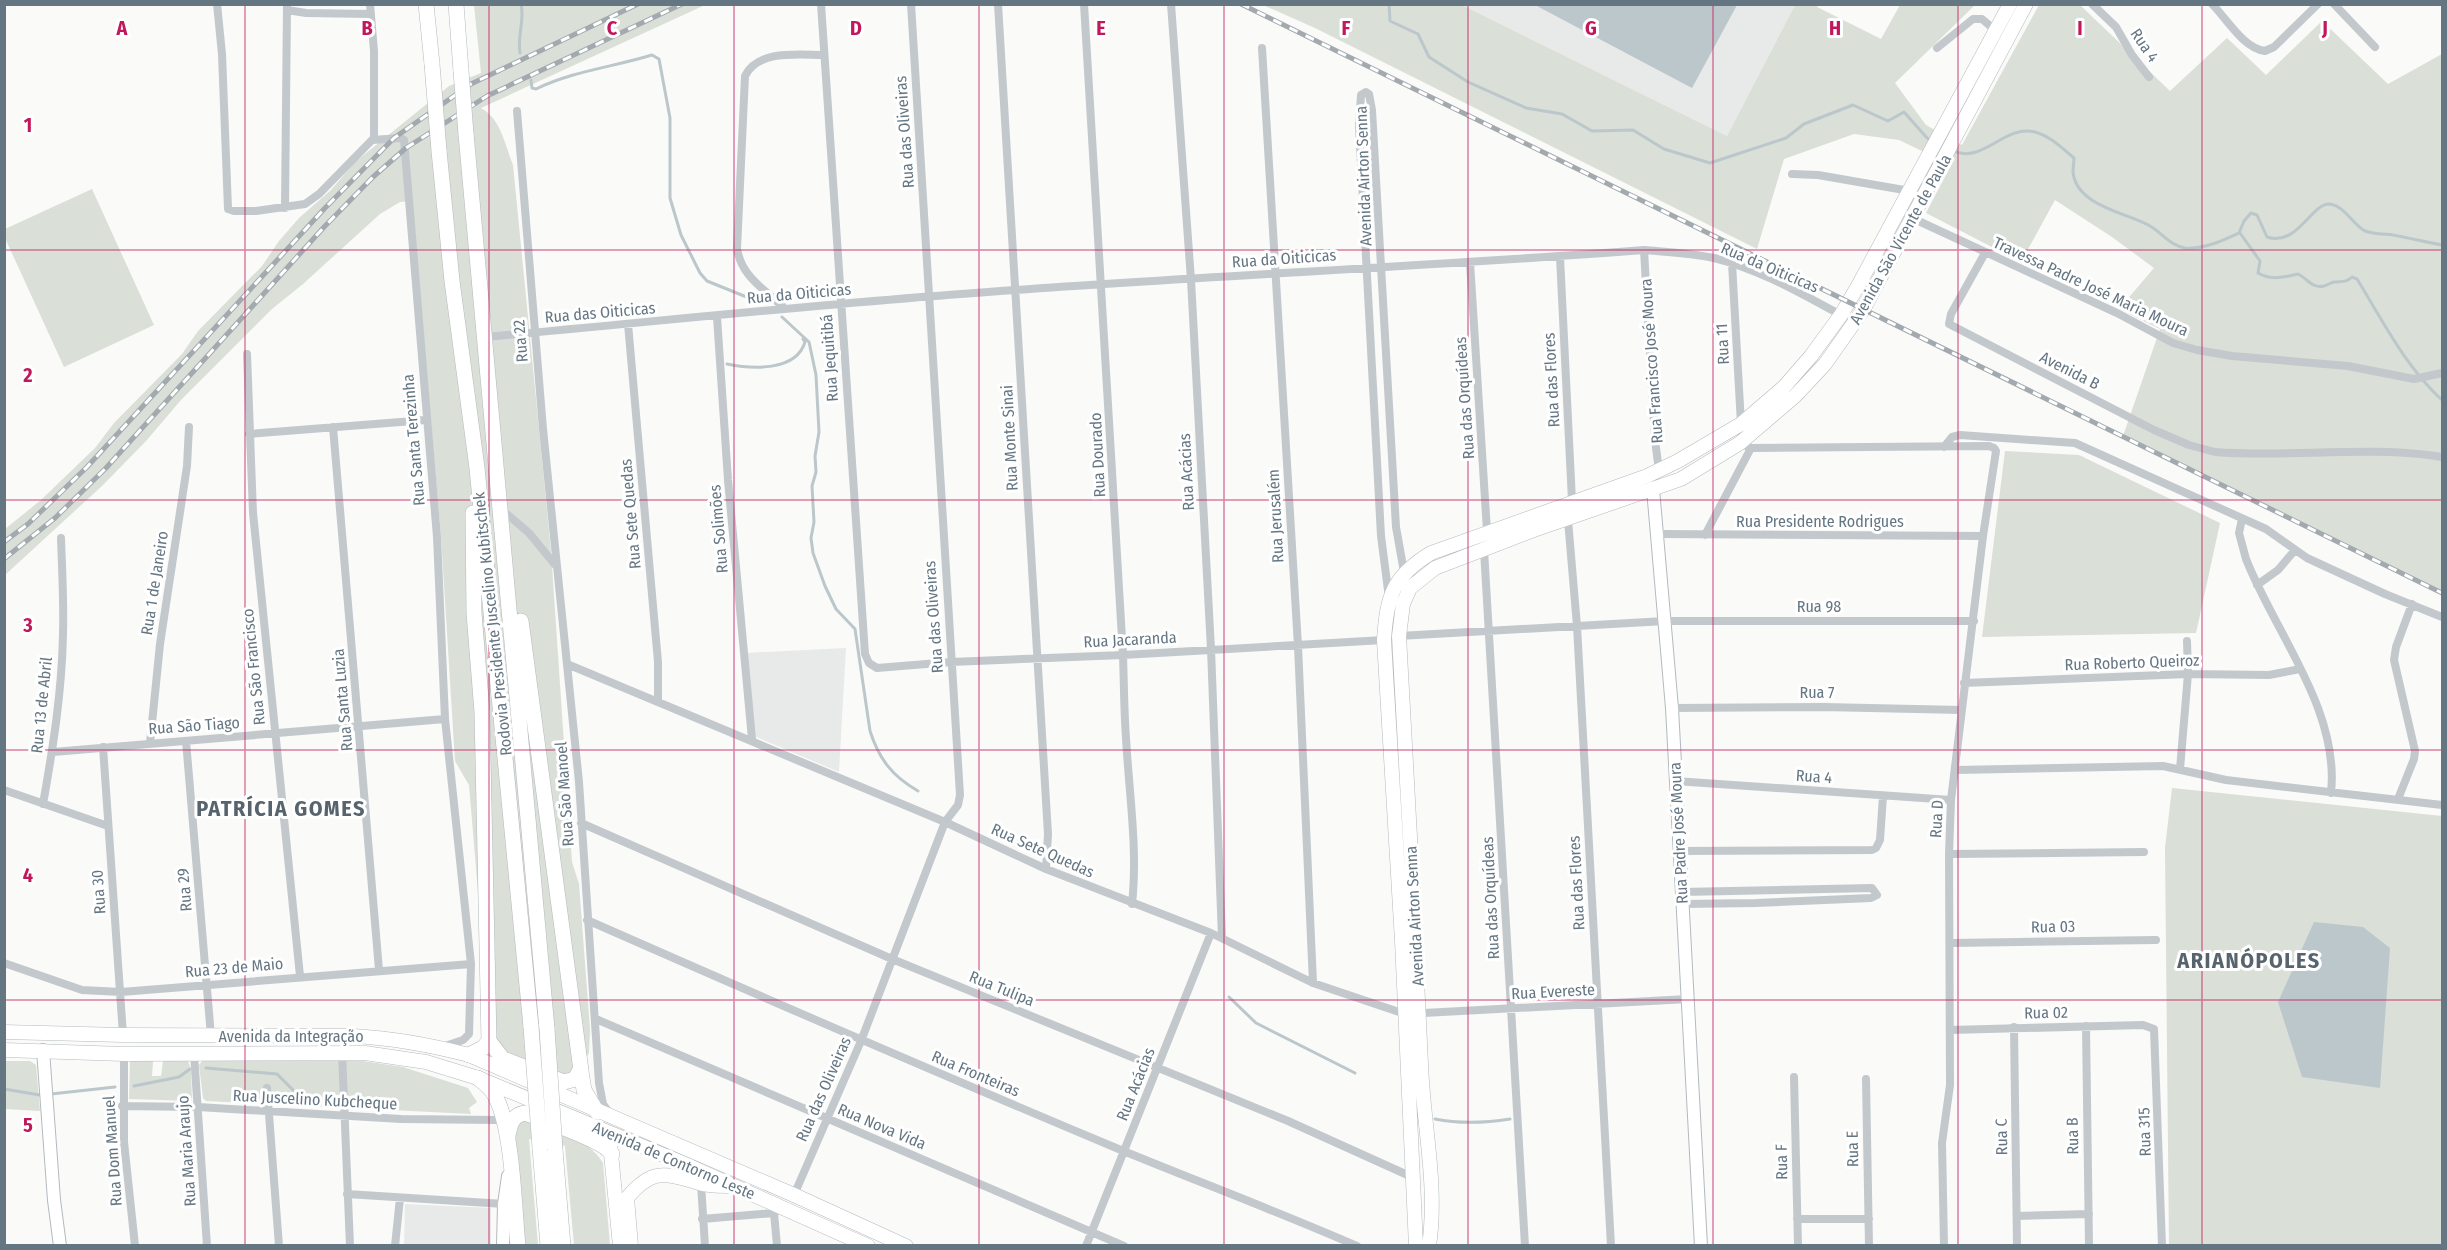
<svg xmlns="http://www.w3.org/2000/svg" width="2447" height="1250" font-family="'Fira Sans Condensed',sans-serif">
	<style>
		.built { fill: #e8e9e9 }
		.green { fill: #dadfd7 }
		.water { fill: #bbc7cb }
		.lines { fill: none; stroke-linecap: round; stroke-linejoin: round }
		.stream { stroke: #bbc7cb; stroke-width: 3 }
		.secondary-casing { stroke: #b3babf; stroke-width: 14 }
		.primary-casing { stroke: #b5babe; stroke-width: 15 }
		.highway-casing { stroke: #b4b9bd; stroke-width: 16 }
		.street { stroke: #c3c8cc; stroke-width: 8 }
		.secondary { stroke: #fff; stroke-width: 12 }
		.primary { stroke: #fff; stroke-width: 14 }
		.highway { stroke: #fff; stroke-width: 15 }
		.rail-casing { stroke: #a2aab0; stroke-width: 5 }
		.rail { stroke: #fff; stroke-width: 3; stroke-dasharray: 9; stroke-linecap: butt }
		.highway-bridge-casing { stroke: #b4b9bd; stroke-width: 16; stroke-linecap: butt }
		.highway-bridge { stroke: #fff; stroke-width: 15 }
		.grid { fill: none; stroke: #c2185b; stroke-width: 1.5; stroke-opacity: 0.55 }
		.labels { text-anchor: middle; stroke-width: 6; stroke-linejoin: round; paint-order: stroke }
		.street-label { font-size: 16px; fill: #657683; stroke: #fff }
		.district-label { font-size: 22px; font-weight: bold; letter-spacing: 1.5px; fill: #57646e; stroke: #fff }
		.grid-label { font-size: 20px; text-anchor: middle; font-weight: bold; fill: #c2185b; stroke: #fff; stroke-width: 6; stroke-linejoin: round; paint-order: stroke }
	</style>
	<rect width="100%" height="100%" fill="#fafaf8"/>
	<path class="built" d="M1462,5h333l-68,131z
		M846,648l-7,124 -85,-36 -8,-83z
		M405,1204l86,4v37h-87z"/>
	<path class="green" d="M474,5h231l-224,103c20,11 24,37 32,57l38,386 21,311 7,22 11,145 -1,24 -14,26 -75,-29 -12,-39 -19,-226 -14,-24 -14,-224 -29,-336 -12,1 -20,12 -77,70 -31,25 -91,91 -35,41 -43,44 -98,90v-46l36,-29 54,-52 19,-25 68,-69 16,-23 64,-65 17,-25 20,-23 32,-28 24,-28 94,-76 32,-13z
		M1263,5h199l265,131 68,-131h23l-1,2 64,32 19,-34h75l-80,78 31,42 36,20 77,-140h41l90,86 57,-53 39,37 56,-54 66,63 54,-30v539l-319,-157 37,-107 -41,-20 35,-41 -42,-31 -57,-37 -34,62 -95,-49 25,-48 -52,-25 -45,-6 -70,25 -27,90 -442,-221z
		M92,189l62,136 -90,42 -59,-129v-9z
		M2005,451l74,4 141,68 -24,110 -214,4z
		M2172,788l270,28v429l-273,1 -4,-398z
		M188,1060l3,11 1,30 -63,-2 1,-38h23l-1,15h9l2,-15z
		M203,1060l160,1 40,6 65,21 9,14 -8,6 2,6 -265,-13 -3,-3 -4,-33z
		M5,1061h25l6,4 4,46 -35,-2z
		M525,1119c26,10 63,18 78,44l7,82h-36l-9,-99 -36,-7 9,106h-15l-8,-115 5,-9z"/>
	<path class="water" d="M1535,5l202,-1v1l-45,83z
		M2314,922l49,5 27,21 -10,140 -78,-11 -24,-75z"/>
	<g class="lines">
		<path class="stream" d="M1389,4l1,17 28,13 11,23 39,25 58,26 36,6 30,17 41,-1 31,19 46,14 76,-25 18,-14 49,-19 35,16 16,-9 23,26 5,3
			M520,53c-3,-17 5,-33 1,-49
			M531,80l1,8 4,1c37,-18 77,-22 116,-34l7,4 11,59v80l11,37 19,38 7,8 52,21
			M1951,150c31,16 53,-26 84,-18 15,4 27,16 39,26 0,4 -1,10 -1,14 3,34 55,41 77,54 12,7 21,20 35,22 18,2 39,-8 54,-15l5,-12 7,-8 6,2 10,22c30,10 44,-33 62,-33 15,1 23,20 36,27 8,3 19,3 28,4 16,3 33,7 49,10
			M2240,233l20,28 -2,12c14,8 25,4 40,1 9,4 14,15 26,12 4,-1 6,-3 10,-4 7,-1 12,1 18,-5l5,2c26,42 48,87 85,121
			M782,317l27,25 3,14 4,19 3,57 -4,24 1,16 -4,14 2,36 -3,16 2,15 12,33 11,23 19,20 15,102c9,28 22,45 48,60
			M727,364c24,5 69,8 78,-22l-2,-3
			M1229,997l27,26 99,50
			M206,1068l71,6 27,27
			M134,1086l45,-9 11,-8
			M4,1089l36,6
			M51,1094l64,-7
			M1435,1119c25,5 50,4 75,0"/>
		<g class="secondary-casing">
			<path id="secondary" d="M1653,489l19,219 29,538
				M43,1050l11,150 6,46
				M503,1246l1,-42 4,-28"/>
		</g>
		<g class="primary-casing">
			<path id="primary" d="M4,1032l119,3 230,1c40,2 77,9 116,19l325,140 112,51
				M4,1050l120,4 241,-1 61,9 52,16 202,84 188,84
				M610,1143l10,103
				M627,1198c25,-30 37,-25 72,-15 8,3 19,3 28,3
				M627,1198l4,48
				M1416,1246l-14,-305 -18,-301c3,-44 8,-63 47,-87l216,-77 31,-15 63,-37 43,-37 27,-31 30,-41 17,-29 152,-282
				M1429,1246c9,-60 -6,-123 -8,-182 -6,-143 -14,-285 -22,-428l4,-32 7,-16 25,-20 99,-38 147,-51 59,-36 55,-47 30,-32 38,-54 163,-306"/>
		</g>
		<g class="highway-casing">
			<path id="highway" d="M426,4l6,60
				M456,4l5,67
				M466,134l81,895
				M439,151l13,130 25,187 54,559
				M473,513l1,100 8,99 7,329 14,18 61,23 11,-3 6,-11
				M521,621l61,457 2,12 13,22
				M469,1055l14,-7 6,-7
				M478,1078c6,5 12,9 16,16 19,31 20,114 24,152
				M508,1136c2,-11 4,-21 17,-23 18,8 78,26 87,41
				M540,1148l8,98
				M555,1150l8,96"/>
		</g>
		<path class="street" d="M217,4l5,50 6,155 6,2h22l49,-7 14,-10 53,-54 29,-2 3,2 33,397 8,182 26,245 -2,70 -6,6 -21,7
			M370,4l4,47v88
			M821,4l44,650 4,9 8,5 74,-6 172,-7 261,-15
			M998,4l50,830 -2,35
			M1084,4l39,651c1,28 1,56 3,83 3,55 12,111 6,166
			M1171,4l20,276 20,369 11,289
			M2092,4l24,23 16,28 17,22
			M2212,4c15,15 31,44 53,47l9,-4 44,-43
			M2334,4l41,43
			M287,10l19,3 65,1
			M1262,48l36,598 15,337
			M1937,48l36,-29h9l14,12
			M517,111l26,318 36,353 20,301 4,21 8,11
			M1792,174l26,1 92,16
			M285,208l2,-204
			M1912,218l205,95 56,30 24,7 35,6 116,10 66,13 28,-6
			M1644,250l11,190 4,31
			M1985,253l-34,61 -2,10 205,106 35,15 26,7c76,6 153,-7 227,5
			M1560,257l12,244
			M1470,262l17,269
			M1732,263l9,161
			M783,307c-20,-19 -41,-30 -46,-58l8,-173c13,-27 54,-21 79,-21
			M717,317l11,163 24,259
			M628,324l30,338v39
			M485,337c177,-16 353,-35 530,-47 209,-15 419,-24 629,-40 23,2 47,3 70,8 45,11 86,35 127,57
			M247,354l6,159 47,463
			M333,427l46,543
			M249,434l177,-14
			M1740,443l11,5 238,-2 5,2 2,3 -13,85 -32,264 -2,54 1,231 -8,58 2,103
			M1944,447l8,-10 8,-2 115,8 191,86 41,29 78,36 57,23
			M501,509l28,24 28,34
			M2242,519l-3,14 7,26c29,74 94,151 85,234
			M1568,520l9,106 34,620
			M1658,534l325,2
			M1705,535l46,-87
			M1484,550l41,696
			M2257,585l21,-15 17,-20
			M1389,598l-8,-62 -22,-410 2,-31 5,-3 3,2 3,16 24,417 8,45
			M1399,636l266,-15h309
			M567,664l378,158 101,47 165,64 102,50 92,31 283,-15
			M1964,683l224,-9 81,1 31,-6
			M1672,708l151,-1 139,3
			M186,741l25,295
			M150,743l10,-99 27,-178 2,-39
			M103,747l20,288
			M53,752l392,-33
			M2180,769l8,-95 -1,-33
			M1955,770l208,-4 63,14 216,25
			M1675,781l276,19
			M4,790l104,36
			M2398,799l16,-40 1,-8 -21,-91 2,-13 16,-43
			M43,804c10,-56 19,-113 20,-170 1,-32 -1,-64 -2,-96
			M581,823l311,136 396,162 124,56
			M1679,851l193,-1 4,-2 4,-8 3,-44
			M1949,854l195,-2
			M1681,892l191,-4 5,7 -6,3 -115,5 -74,1
			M587,920c177,78 355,155 534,230 78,32 158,62 236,96
			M1951,943l205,-3
			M4,963l78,27 39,2 350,-28
			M596,1019l528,227
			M2086,1026l3,220
			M2014,1027l3,219
			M1950,1030l193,-5 11,4 8,217
			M342,1053l8,193
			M124,1054v88l11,104
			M194,1054l13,192
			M1794,1077l4,169
			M1866,1079l3,167
			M267,1088l12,158
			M122,1106l76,1 203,12 96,1 8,4
			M701,1184l4,62
			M347,1194l157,10
			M794,1195l67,-154 84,-219 13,-17 2,-10 -49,-791
			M774,1213l3,33
			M2017,1216l72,-2
			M702,1219l72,-6 10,-7
			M1797,1219h72
			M395,1246l5,-48
			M1086,1246l125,-313"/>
		<use href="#secondary" class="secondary"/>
		<use href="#primary" class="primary"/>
		<use href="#highway" class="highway"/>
		<g class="rail-casing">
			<path id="rail" d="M1241,4l1201,589
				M4,542l24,-18 59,-57 238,-259 69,-70 77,-54 167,-80
				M4,559l51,-41 51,-50 219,-242 48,-49 33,-29 81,-52 195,-92"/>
		</g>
		<use href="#rail" class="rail"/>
		<g class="highway-bridge-casing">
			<path id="highway-bridge" d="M432,64l7,87
				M461,71l5,63
				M531,1027l9,121
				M547,1029l8,121"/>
		</g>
		<use href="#highway-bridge" class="highway-bridge"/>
	</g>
	<path class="grid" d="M245,4v1242M489,4v1242M734,4v1242M979,4v1242M1224,4v1242M1468,4v1242M1713,4v1242M1958,4v1242M2202,4v1242M4,250h2438M4,500h2438M4,750h2438M4,1000h2438"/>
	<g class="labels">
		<g class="street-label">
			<text transform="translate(2145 45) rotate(56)" y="6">Rua 4</text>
			<text transform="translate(904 132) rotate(-94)" y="6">Rua das Oliveiras</text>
			<text transform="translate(1363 176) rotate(-92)" y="6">Avenida Airton Senna</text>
			<text transform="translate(1900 239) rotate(-61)" y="6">Avenida São Vicente de Paula</text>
			<text transform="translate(1284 258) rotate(-4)" y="6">Rua da Oiticicas</text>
			<text transform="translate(1770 267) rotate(23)" y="6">Rua da Oiticicas</text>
			<text transform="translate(2091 286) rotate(25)" y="6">Travessa Padre José Maria Moura</text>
			<text transform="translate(799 293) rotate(-5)" y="6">Rua da Oiticicas</text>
			<text transform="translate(600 312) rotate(-5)" y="6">Rua das Oiticicas</text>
			<text transform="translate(520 341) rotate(-95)" y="6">Rua 22</text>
			<text transform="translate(1722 344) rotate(-93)" y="6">Rua 11</text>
			<text transform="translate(829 358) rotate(-94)" y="6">Rua Jequitibá</text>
			<text transform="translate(1651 361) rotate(-94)" y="6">Rua Francisco José Moura</text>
			<text transform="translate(2070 370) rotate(27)" y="6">Avenida B</text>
			<text transform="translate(1551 380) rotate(-93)" y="6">Rua das Flores</text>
			<text transform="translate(1464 398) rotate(-94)" y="6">Rua das Orquídeas</text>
			<text transform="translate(1009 438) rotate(-93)" y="6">Rua Monte Sinai</text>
			<text transform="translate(413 440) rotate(-95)" y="6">Rua Santa Terezinha</text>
			<text transform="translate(1097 455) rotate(-93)" y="6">Rua Dourado</text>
			<text transform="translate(1186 472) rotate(-93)" y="6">Rua Acácias</text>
			<text transform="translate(630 514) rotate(-95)" y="6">Rua Sete Quedas</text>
			<text transform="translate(1275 516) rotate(-93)" y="6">Rua Jerusalém</text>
			<text x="1820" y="527">Rua Presidente Rodrigues</text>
			<text transform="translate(718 529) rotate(-95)" y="6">Rua Solimões</text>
			<text transform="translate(154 583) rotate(-81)" y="6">Rua 1 de Janeiro</text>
			<text x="1819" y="612">Rua 98</text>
			<text transform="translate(933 617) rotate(-94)" y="6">Rua das Oliveiras</text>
			<text transform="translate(492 624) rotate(-96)" y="6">Rodovia Presidente Juscelino Kubitschek</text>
			<text transform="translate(1130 639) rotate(-3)" y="6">Rua Jacaranda</text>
			<text transform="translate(2132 662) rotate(-2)" y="6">Rua Roberto Queiroz</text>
			<text transform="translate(253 667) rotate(-96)" y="6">Rua São Francisco</text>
			<text x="1817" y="698">Rua 7</text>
			<text transform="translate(342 700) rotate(-95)" y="6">Rua Santa Luzia</text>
			<text transform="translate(41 705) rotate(-84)" y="6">Rua 13 de Abril</text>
			<text transform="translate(194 725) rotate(-4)" y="6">Rua São Tiago</text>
			<text transform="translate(1814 776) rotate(4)" y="6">Rua 4</text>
			<text transform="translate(564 794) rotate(-94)" y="6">Rua São Manoel</text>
			<text transform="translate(1936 819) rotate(-87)" y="6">Rua D</text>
			<text transform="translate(1678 833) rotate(-93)" y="6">Rua Padre José Moura</text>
			<text transform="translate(1043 850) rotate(24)" y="6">Rua Sete Quedas</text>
			<text transform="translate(1576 883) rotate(-93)" y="6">Rua das Flores</text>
			<text transform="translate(184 890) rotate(-95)" y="6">Rua 29</text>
			<text transform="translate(98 892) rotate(-94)" y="6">Rua 30</text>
			<text transform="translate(1490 898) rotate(-93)" y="6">Rua das Orquídeas</text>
			<text transform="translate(1414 916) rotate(-93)" y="6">Avenida Airton Senna</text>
			<text transform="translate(2053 926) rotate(-1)" y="6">Rua 03</text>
			<text transform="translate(234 967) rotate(-5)" y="6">Rua 23 de Maio</text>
			<text transform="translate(1002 988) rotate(22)" y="6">Rua Tulipa</text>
			<text transform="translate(1553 991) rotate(-3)" y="6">Rua Evereste</text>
			<text transform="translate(2046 1012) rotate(-1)" y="6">Rua 02</text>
			<text x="291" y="1042">Avenida da Integração</text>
			<text transform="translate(976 1073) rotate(23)" y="6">Rua Fronteiras</text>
			<text transform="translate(1135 1084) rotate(-68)" y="6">Rua Acácias</text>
			<text transform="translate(823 1089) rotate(-66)" y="6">Rua das Oliveiras</text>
			<text transform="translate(315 1099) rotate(3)" y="6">Rua Juscelino Kubcheque</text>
			<text transform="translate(882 1126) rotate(23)" y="6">Rua Nova Vida</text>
			<text transform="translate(2144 1132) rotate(-92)" y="6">Rua 315</text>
			<text transform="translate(2072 1136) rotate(-91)" y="6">Rua B</text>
			<text transform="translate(2001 1137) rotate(-91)" y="6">Rua C</text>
			<text transform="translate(1852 1149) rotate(-91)" y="6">Rua E</text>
			<text transform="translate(112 1151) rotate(-94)" y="6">Rua Dom Manuel</text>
			<text transform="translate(186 1151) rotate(-94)" y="6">Rua Maria Araujo</text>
			<text transform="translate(674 1160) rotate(23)" y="6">Avenida de Contorno Leste</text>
			<text transform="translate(1781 1162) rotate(-91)" y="6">Rua F</text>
		</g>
		<g class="district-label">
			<text x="281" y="816">PATRÍCIA GOMES</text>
			<text x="2249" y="968">ARIANÓPOLES</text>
		</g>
	</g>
	<g class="grid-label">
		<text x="122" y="35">A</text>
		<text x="367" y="35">B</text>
		<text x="612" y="35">C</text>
		<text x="856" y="35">D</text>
		<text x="1101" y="35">E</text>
		<text x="1346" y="35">F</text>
		<text x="1591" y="35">G</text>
		<text x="1835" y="35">H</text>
		<text x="2080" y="35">I</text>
		<text x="2325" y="35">J</text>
		<text x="28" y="132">1</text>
		<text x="28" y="382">2</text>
		<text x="28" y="632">3</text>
		<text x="28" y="882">4</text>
		<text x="28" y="1132">5</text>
	</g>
	<rect width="2447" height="1250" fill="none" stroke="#657683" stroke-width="12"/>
</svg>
